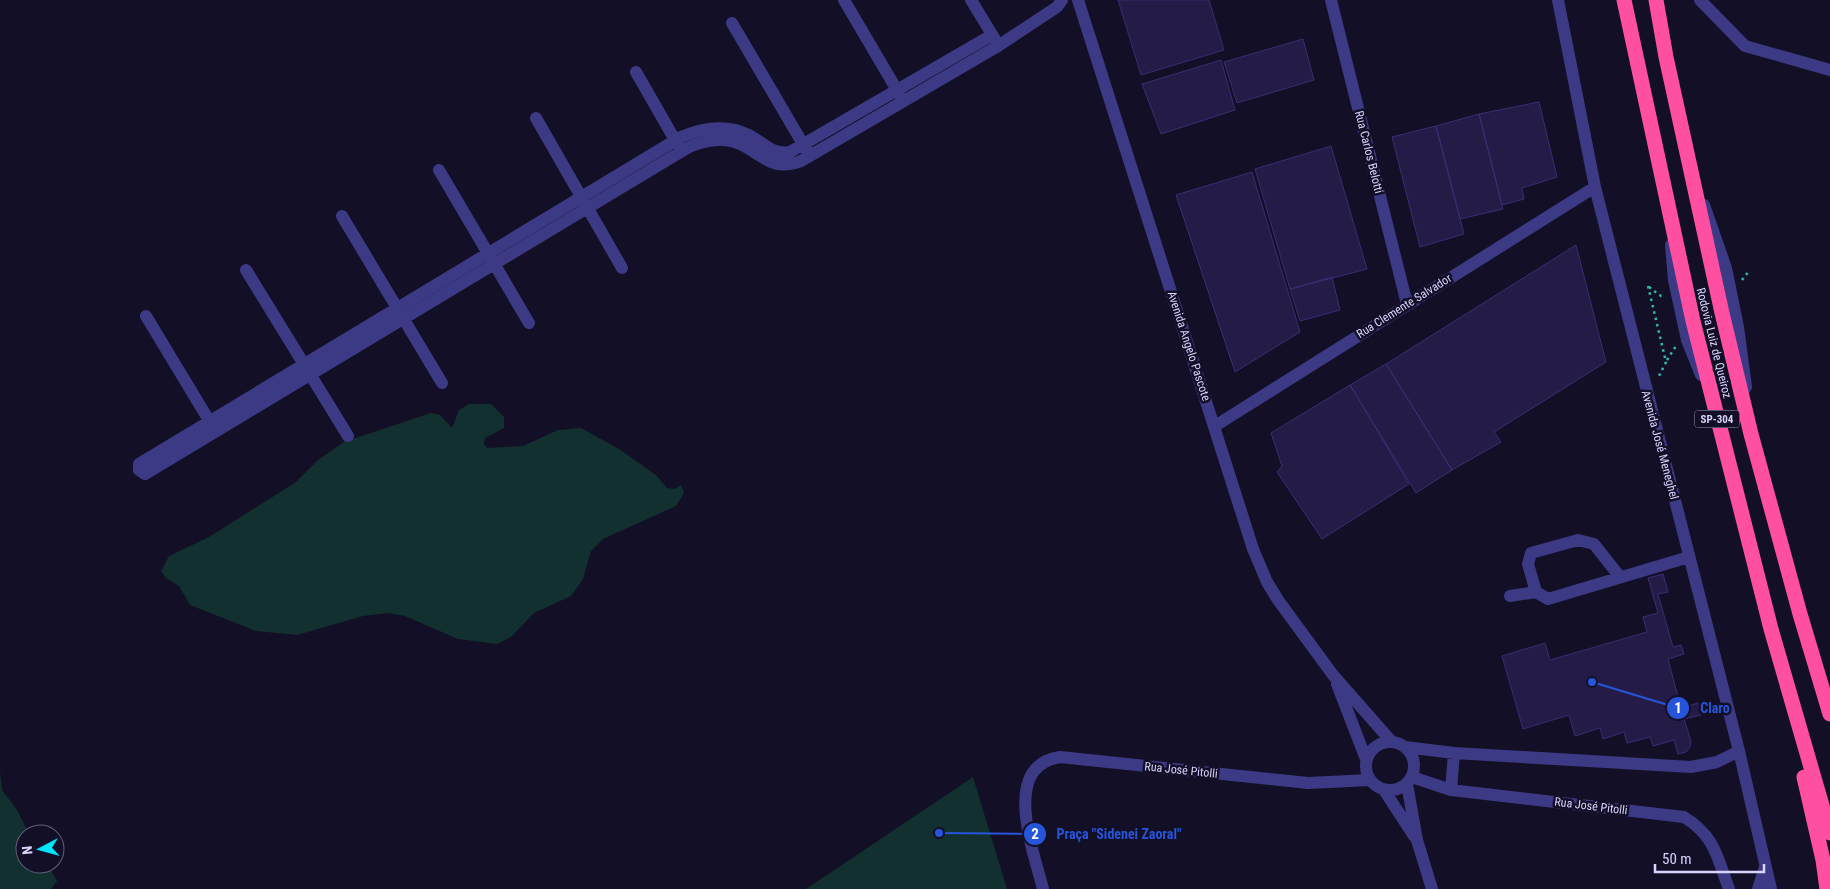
<svg xmlns="http://www.w3.org/2000/svg" width="1830" height="889" font-family="'Roboto Condensed',sans-serif">
	<style>
		.green { fill: #12302f }
		.building { fill: #241b47; stroke: #3b2d73 }
		.lines { fill: none; stroke-linecap: round; stroke-linejoin: round }
		.path { stroke: #2fb8b0; stroke-width: 2.5; stroke-dasharray: 2.5 4; stroke-linecap: butt }
		.minor { stroke: #3d3a85; stroke-width: 12 }
		.highway { stroke: #ff4fa3; stroke-width: 15 }
		.labels { text-anchor: middle; stroke-width: 5; stroke-linejoin: round; paint-order: stroke }
		.shield { fill: #130f26; stroke: #9e99be; stroke-width: 1 }
		.shield-label { font-size: 11px; font-weight: bold; fill: #d9d4ff }
		.street-label { font-size: 12px; fill: #d9d4ff; stroke: #130f26 }
		.leader { fill: none; stroke: #2655da; stroke-width: 2 }
		.callout-dot { fill: #2655da; stroke: #130f26; stroke-width: 2 }
		.mark-label { font-size: 15px; text-anchor: middle; font-weight: bold; fill: #fff }
		.callout-label { font-size: 14px; text-anchor: middle; font-weight: bold; fill: #2655da; stroke: #130f26; stroke-width: 5; stroke-linejoin: round; paint-order: stroke }
	</style>
	<rect width="100%" height="100%" fill="#130f26"/>
	<path class="green" d="M469,404h22l13,13v11l-19,10 -1,6 3,4 36,-2 35,-16 23,-2 38,21 37,26 11,13 8,1 6,-4 3,8 -8,13 -73,33 -12,12 -8,28 -12,17 -37,17 -23,24 -14,7 -39,-5 -53,-23 -17,-3 -25,3 -66,19 -41,-4 -66,-26 -11,-19 -13,-8 -5,-7 8,-15 40,-19 87,-55 22,-22 26,-18 87,-29 9,2 12,13 7,-18z
		M0,771l2,19 15,20 12,24h-4v30h22l10,17 -6,8h-51z
		M973,777l34,112h-201z"/>
	<path class="building" d="M1118,0h91l15,50 -83,25z
		M1303,39l11,41 -77,23 -13,-41z
		M1221,60l14,50 -74,24 -19,-50z
		M1539,102l18,75 -35,11 2,11 -22,6 -23,-91z
		M1479,114l24,95 -43,10 -24,-93z
		M1436,126l28,108 -44,13 -28,-110z
		M1331,146l36,123 -77,20 -35,-120z
		M1252,172l48,160 -65,40 -59,-177z
		M1576,245l30,117 -112,70 7,10 -49,28 -66,-106z
		M1332,277l8,33 -40,11 -10,-32z
		M1386,364l66,106 -36,23 -66,-108z
		M1350,385l59,99 -87,55 -45,-67 5,-6 -11,-33z
		M1663,574l5,18 -10,2 15,53 8,-2 3,9 -16,5 13,49 17,-5 3,12 -17,4 7,22 -1,6 -4,5 -8,2 -4,-14 -21,6 -3,-9 -23,6 -3,-11 -21,7 -3,-11 -25,8 -6,-21 -46,14 -21,-73 43,-13 5,17 97,-28 -4,-15 15,-4 -10,-35z"/>
	<g class="lines">
		<path class="path" d="M1742,280l7,-9
			M1648,286l18,76 -8,16
			M1649,287l12,9h2
			M1667,360l9,-14"/>
		<path class="minor" d="M844,0l57,97
			M971,0l25,41
			M1078,0l175,549 14,33 11,18 55,75 58,66
			M1331,0l76,304
			M1558,0l37,187 144,564 32,138
			M1700,0l45,46 85,24
			M732,23l75,128
			M992,35l-202,117c-18,3 -26,-9 -41,-17 -22,-11 -47,-7 -68,2l-542,327v6l6,4 542,-326c17,-8 39,-12 57,-2 22,12 29,25 57,15l197,-115 59,-39 5,-7
			M636,72l43,75
			M536,118l86,150
			M439,170l90,153
			M1704,205l22,63 12,59 8,60
			M342,216l100,167
			M1671,245l3,35 13,60 14,35
			M246,270l102,166
			M146,316l67,111
			M1215,426l380,-239
			M1536,592l-8,-28 3,-11 47,-13 16,4 26,33
			M1510,596l26,-4 12,7 141,-42
			M1337,684l29,75
			M1366 766a24 24 0 1 1 48 0a24 24 0 1 1-48 0Z
			M1405,747l49,6 237,14 26,-5 22,-11
			M1412,777l39,13 233,27c31,19 33,40 45,72
			M1407,784l10,56 15,49
			M1384,790l30,46
			M1451,790l3,-37
			M1043,889c-9,-37 -43,-123 17,-132l248,26 62,-3
			M1758,889l7,-22"/>
		<path class="highway" d="M1624,0l69,321 78,308 59,204
			M1656,0l10,57 56,256 29,121 49,180 30,100
			M1804,777l19,83 4,29"/>
	</g>
	<g class="labels">
		<rect class="shield" x="1694.5" y="410.5" width="45" height="17" rx="4"/>
		<g class="shield-label">
			<text x="1717" y="423">SP-304</text>
		</g>
		<g class="street-label">
			<text transform="translate(1369 152) rotate(76)" y="4">Rua Carlos Belotti</text>
			<text transform="translate(1404 306) rotate(-32)" y="4">Rua Clemente Salvador</text>
			<text transform="translate(1714 343) rotate(76)" y="4">Rodovia Luiz de Queiroz</text>
			<text transform="translate(1189 346) rotate(72)" y="4">Avenida Angelo Pascote</text>
			<text transform="translate(1660 445) rotate(75)" y="4">Avenida José Meneghel</text>
			<text transform="translate(1181 770) rotate(6)" y="4">Rua José Pitolli</text>
			<text transform="translate(1591 806) rotate(7)" y="4">Rua José Pitolli</text>
		</g>
	</g>
	<path class="leader" d="M1592 682L1678 708M939 833L1035 834"/>
	<g class="callout-dot">
		<circle cx="1592" cy="682" r="5"/>
		<circle cx="939" cy="833" r="5"/>
		<circle cx="1678" cy="708" r="12"/>
		<circle cx="1035" cy="834" r="12"/>
	</g>
	<g class="mark-label">
		<text x="1678" y="713">1</text>
		<text x="1035" y="839">2</text>
	</g>
	<g class="callout-label">
		<text x="1715" y="713">Claro</text>
		<text x="1119" y="839">Praça "Sidenei Zaoral"</text>
	</g>
	<g transform="translate(40 849) rotate(264)"><circle r="24" fill="#130f26" stroke="#625e7d"/>
	<path d="M0-4L9 19L0 12L-9 19Z" fill="#00e5ff"/>
	<text y="-8" font-size="14" font-weight="bold" text-anchor="middle" fill="#d9d4ff">N</text>
	</g>
	<path d="M1655 864v8h109v-8" fill="none" stroke="#d9d4ff" stroke-width="2.5"/>
	<text x="1662" y="864" font-size="15" fill="#d9d4ff" stroke="#130f26" stroke-width="4" paint-order="stroke">50 m</text>
</svg>
